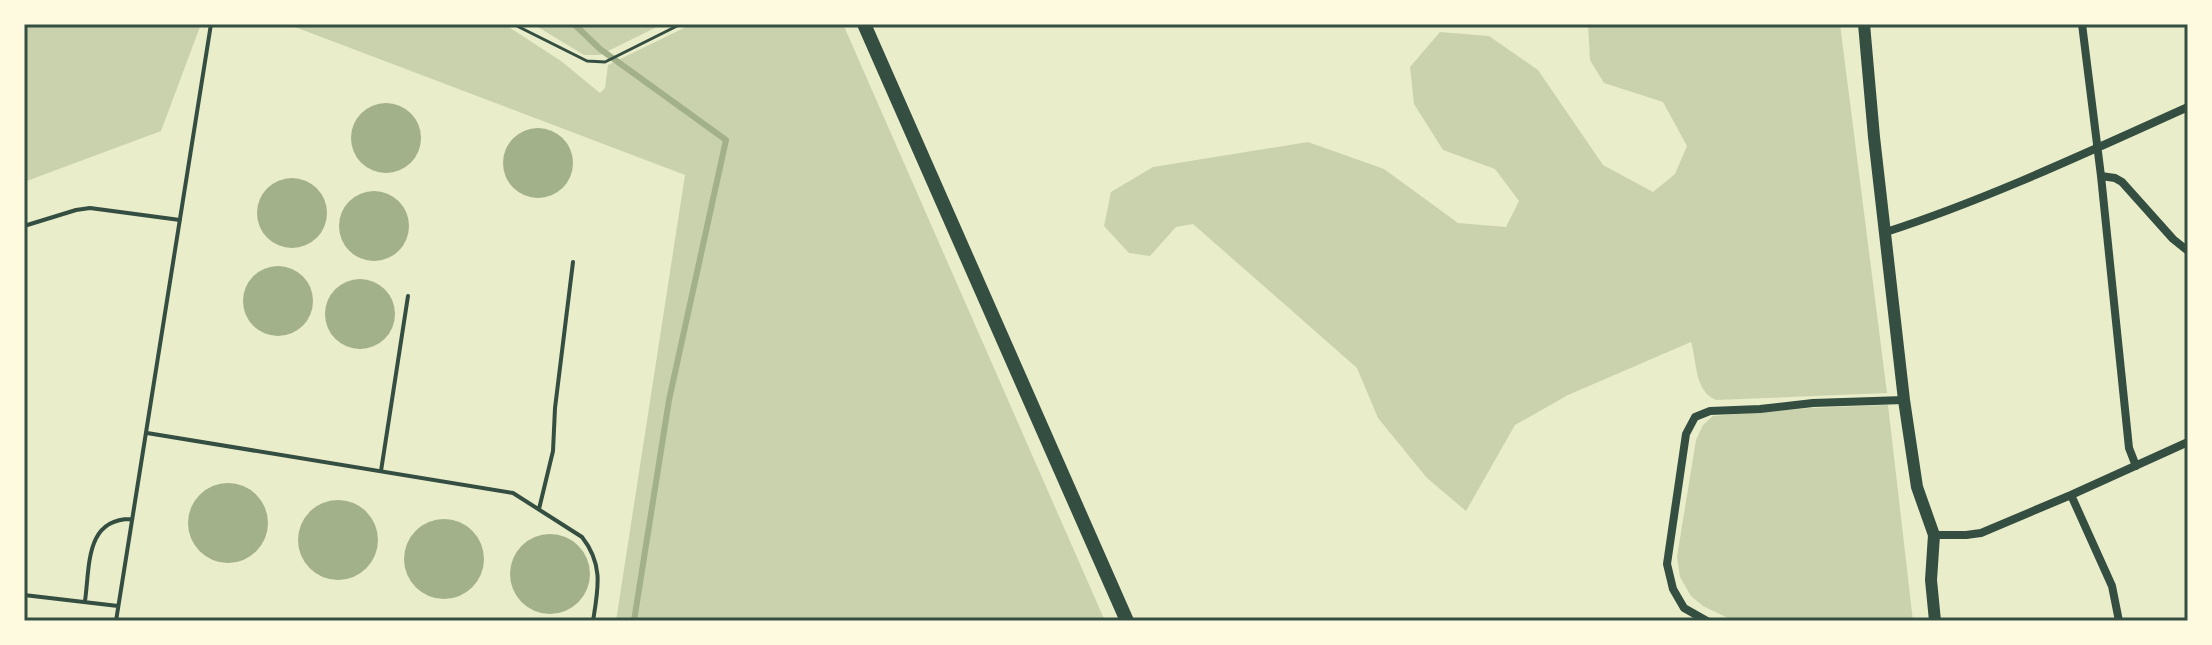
<svg xmlns="http://www.w3.org/2000/svg" width="2212" height="645" font-family="Quicksand,sans-serif">
	<style>
		.green { fill: #cad2ad }
		.water { fill: #a3b18a }
		.lines { fill: none; stroke-linecap: round; stroke-linejoin: round }
		.stream { stroke: #a3b18a; stroke-width: 6 }
		.path { stroke: #344e41; stroke-width: 3 }
		.service { stroke: #344e41; stroke-width: 4 }
		.minor { stroke: #344e41; stroke-width: 8 }
		.secondary { stroke: #344e41; stroke-width: 12 }
		.primary { stroke: #344e41; stroke-width: 14 }
		.neatline { fill: none; stroke: #344e41; stroke-width: 3 }
	</style>
	<rect width="100%" height="100%" fill="#e9edc9"/>
	<path class="green" d="M24,24h177l-40,107 -137,51z
		M287,24h217l57,37 39,32 5,-5 3,-23 84,-41h151l262,597h-489l69,-446z
		M533,24h130l-63,31h-16z
		M1588,24h252l47,369 -171,7c-22,-9 -19,-39 -25,-58l-123,53 -53,30 -49,86 -39,-33 -49,-60 -21,-50 -164,-144 -17,3 -26,29 -21,-3 -25,-27 7,-34 42,-25 155,-25 76,27 74,54 48,4 13,-26 -24,-32 -52,-19 -29,-46 -4,-37 30,-35 49,4 49,34 65,95 50,27 22,-18 12,-28 -24,-44 -59,-19 -14,-23z
		M1888,405l25,216h-179l-31,-15 -12,-10 -11,-19 -3,-20 19,-117 7,-15 10,-9 97,-8z"/>
	<path class="water" d="M351 138a35 35 0 1 1 70 0a35 35 0 1 1-70 0Z
		M503 163a35 35 0 1 1 70 0a35 35 0 1 1-70 0Z
		M257 213a35 35 0 1 1 70 0a35 35 0 1 1-70 0Z
		M339 226a35 35 0 1 1 70 0a35 35 0 1 1-70 0Z
		M243 301a35 35 0 1 1 70 0a35 35 0 1 1-70 0Z
		M325 314a35 35 0 1 1 70 0a35 35 0 1 1-70 0Z
		M188 523a40 40 0 1 1 80 0a40 40 0 1 1-80 0Z
		M298 540a40 40 0 1 1 80 0a40 40 0 1 1-80 0Z
		M404 559a40 40 0 1 1 80 0a40 40 0 1 1-80 0Z
		M510 574a40 40 0 1 1 80 0a40 40 0 1 1-80 0Z"/>
	<g class="lines">
		<path class="stream" d="M574,24l26,25 126,91 -57,260 -35,221"/>
		<path class="path" d="M513,24l74,37 18,1 76,-38"/>
		<path class="service" d="M24,226l52,-16 14,-2 90,12
			M147,433l366,60 69,44c22,28 16,52 11,84
			M381,471l27,-175
			M539,509l14,-58 2,-43 18,-146
			M24,595l94,11
			M85,601c5,-35 0,-83 47,-82
			M116,621l95,-597"/>
		<path class="minor" d="M2082,24l19,152 28,272 7,18
			M2101,176l14,2 7,4 51,57 15,12
			M1886,232c102,-33 204,-81 302,-125
			M2071,495l41,91 7,35
			M1934,535h32l15,-2 90,-38 117,-53
			M1707,621l-23,-13 -11,-19 -6,-25 19,-130 9,-17 15,-6 50,-2 53,-6 91,-3"/>
		<path class="secondary" d="M1864,24l10,113 30,263 13,87 17,48 -3,45 4,41"/>
		<path class="primary" d="M864,24l263,597"/>
	</g>
	<rect width="2212" height="645" fill="none" stroke="#fefae0" stroke-width="52"/>
	<rect x="26" y="26" width="2160" height="593" class="neatline"/>
</svg>
